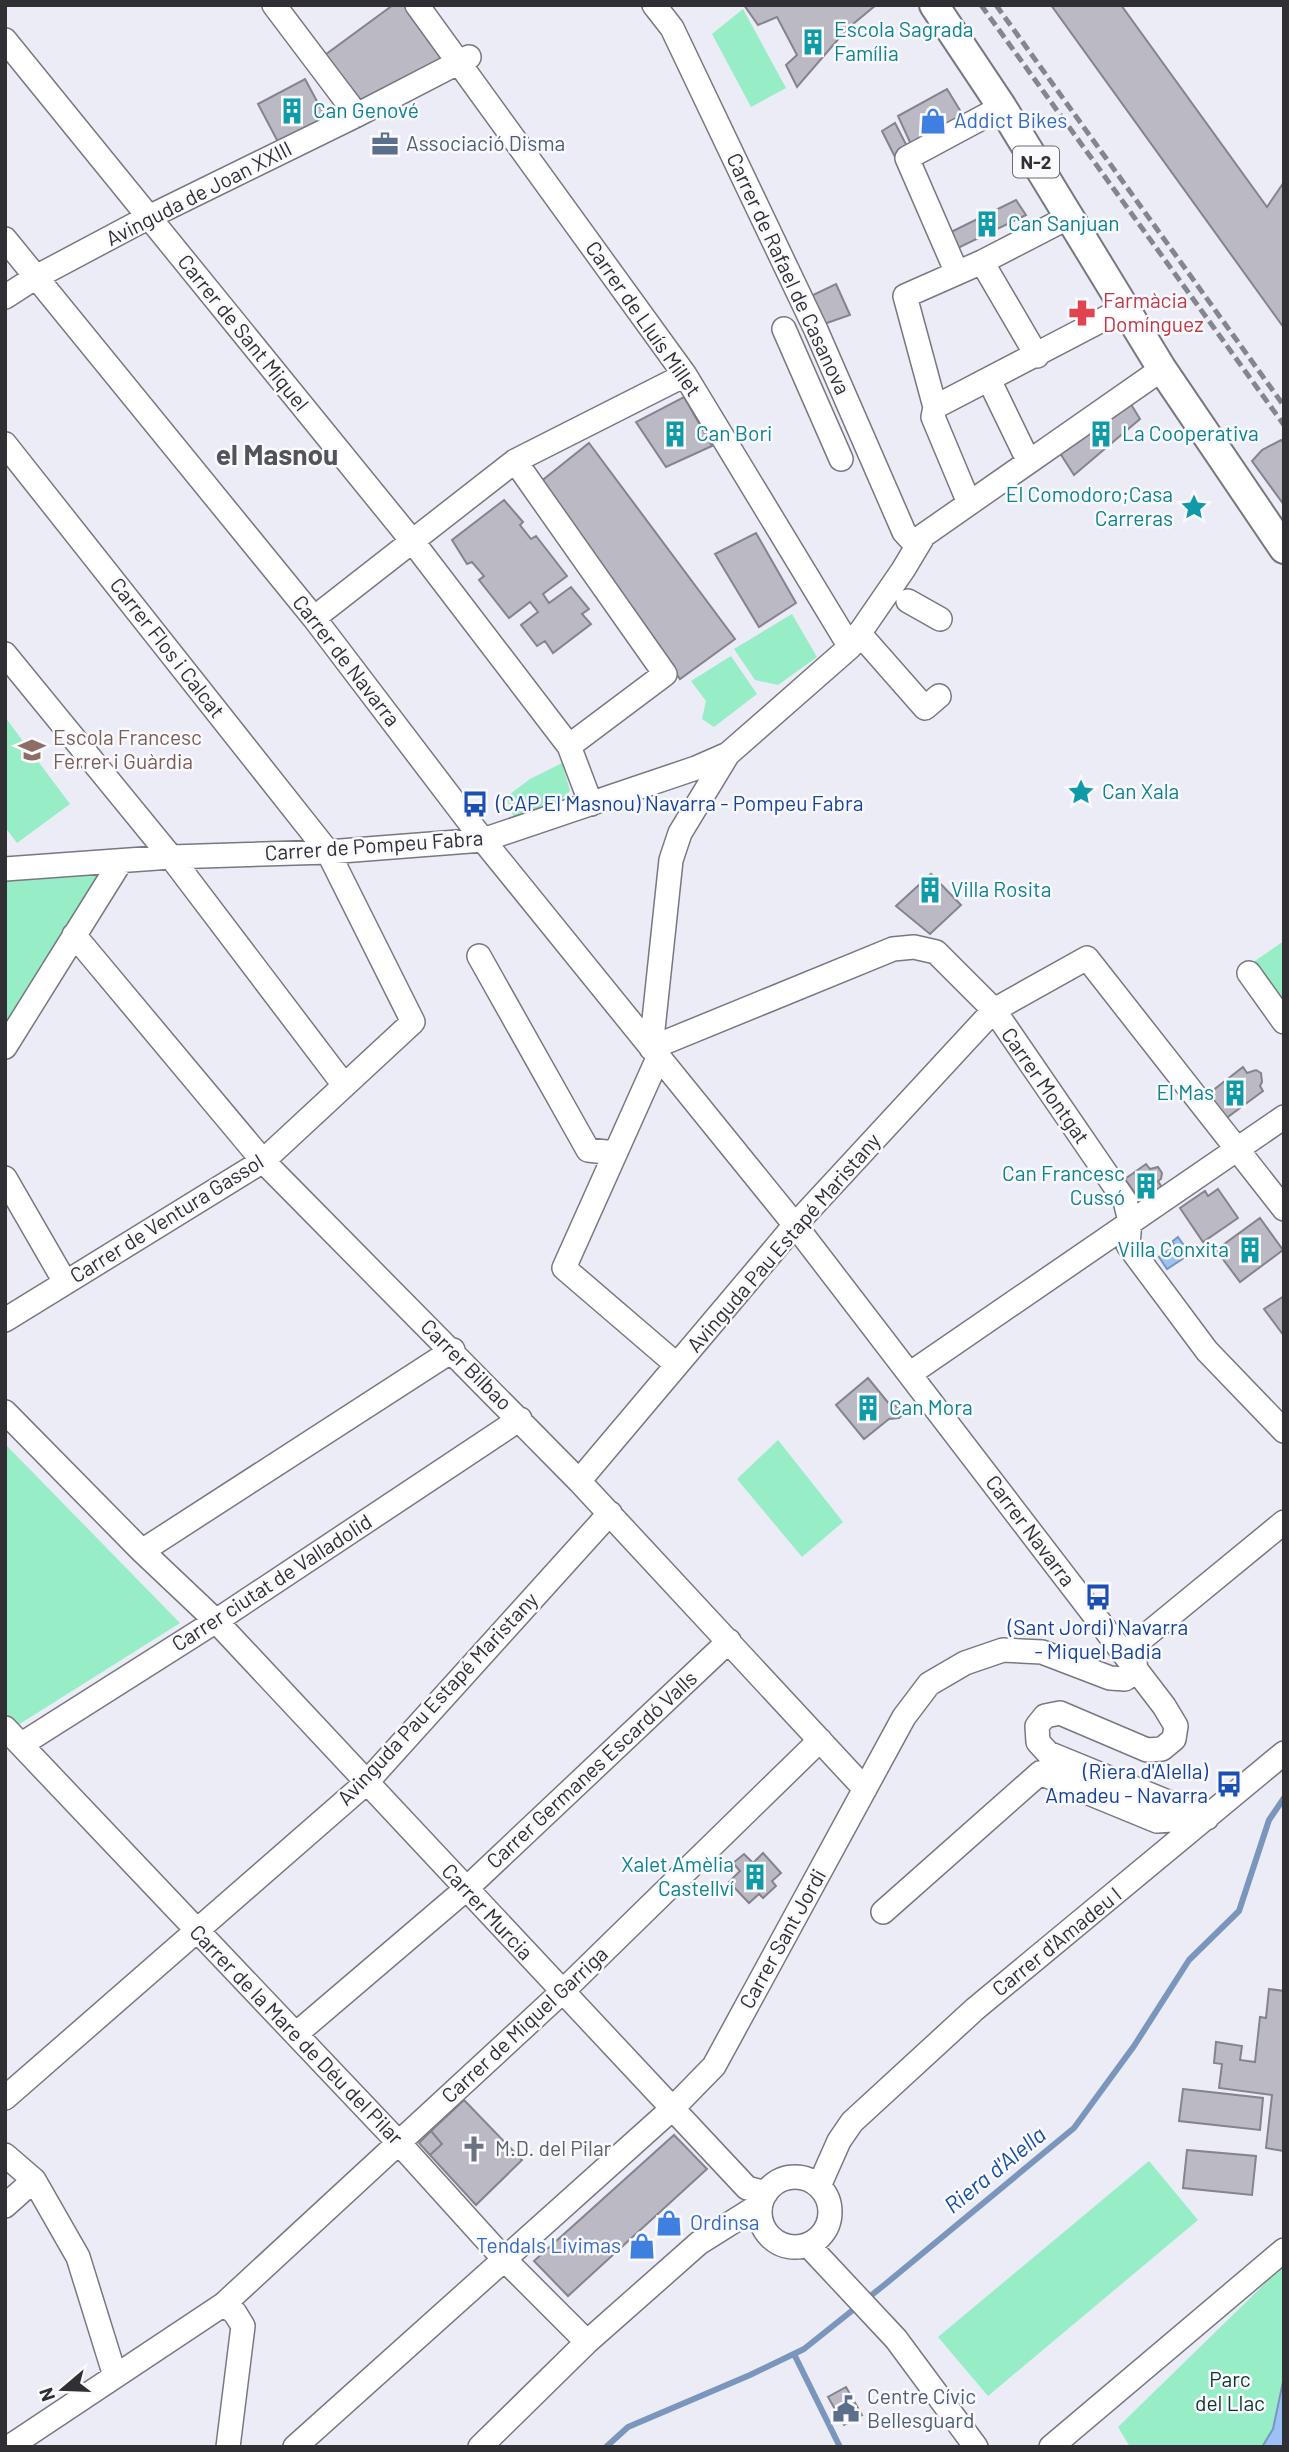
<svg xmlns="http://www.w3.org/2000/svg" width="1289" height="2452" font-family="Barlow,sans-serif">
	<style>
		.green { fill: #97edc6 }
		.water { fill: #9bc1f7; stroke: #7b96bc; stroke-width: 2 }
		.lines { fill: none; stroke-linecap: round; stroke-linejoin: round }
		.stream { stroke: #7b96bc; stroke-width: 6 }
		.building { fill: #bbb9c3; stroke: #85838c; stroke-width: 2 }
		.minor-casing { stroke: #777881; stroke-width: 26 }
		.major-casing { stroke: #777881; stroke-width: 32 }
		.minor { stroke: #fff; stroke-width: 23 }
		.major { stroke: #fff; stroke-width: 28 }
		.rail { stroke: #85858c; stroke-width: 5; stroke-dasharray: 10 5; stroke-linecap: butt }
		.labels { text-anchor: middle; stroke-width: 5; stroke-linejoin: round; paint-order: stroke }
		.shield { fill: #f9f9fe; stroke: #6c6c71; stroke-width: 2 }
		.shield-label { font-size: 19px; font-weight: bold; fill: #303034 }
		.culture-label { font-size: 21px; fill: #0d838f; stroke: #f9f9fe; text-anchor: start }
		.shop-label { font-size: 21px; fill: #366cbe; stroke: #f9f9fe; text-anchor: start }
		.service-label { font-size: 21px; fill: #4e5e75; stroke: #f9f9fe; text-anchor: start }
		.street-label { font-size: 21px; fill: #303034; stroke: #f9f9fe }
		.health-label { font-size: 21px; fill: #be3a42; stroke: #f9f9fe; text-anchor: start }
		.education-label { font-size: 21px; fill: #785e54; stroke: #f9f9fe; text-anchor: start }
		.transit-label { font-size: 21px; fill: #164399; stroke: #f9f9fe; text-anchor: start }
		.worship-label { font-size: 21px; fill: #5b616d; stroke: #f9f9fe; text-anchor: start }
		.park-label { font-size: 21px; fill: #0c3727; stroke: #f9f9fe }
		.water-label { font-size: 23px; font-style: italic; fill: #144f9c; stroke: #f9f9fe }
		.district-label { font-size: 28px; font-weight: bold; fill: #52535c; stroke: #f9f9fe }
	</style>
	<rect width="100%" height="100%" fill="#ebecf6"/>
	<path class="green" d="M743,9l43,79 -35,19 -39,-73z
		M792,614l25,43 -39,28 -23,-5 -21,-31z
		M731,656l26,38 -43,33 -12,-8 4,-18 -15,-20z
		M5,717l65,87 -53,39 -12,-16z
		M562,763l8,28 -11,10 -45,17 -8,-21 24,-18z
		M104,871l-99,156v-150z
		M1284,941v72l-35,-48z
		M778,1440l65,82 -41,35 -65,-78z
		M5,1444l175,179 -162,102 -13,-13z
		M1149,2161l49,59 -210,176 -50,-59z
		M1284,2265v182h-154l-12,-20z"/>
	<path class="water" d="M1178,1237l12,17 -23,15 -8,-12 15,-11 -1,-5z
		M1284,2377v70h-22l11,-18z"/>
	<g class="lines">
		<path class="stream" d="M794,2354l46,93
			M606,2447l22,-20 122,-52 54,-26 79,-63 191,-158 60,-82 55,-86 50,-49 30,-91 15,-22"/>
	</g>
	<path class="building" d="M393,5h11l41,56 -81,43 -39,-49z
		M744,5h132l-29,24 -50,58 -11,-22 11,-10 -20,-38 -19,8z
		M1051,5h70l146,202 17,-25v146z
		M305,79l21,39 -48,24 -20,-38z
		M947,89l22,36 -55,26 -16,-35z
		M895,123l17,33 -14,7 -16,-32z
		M1016,200l10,15 -68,33 -9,-15z
		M836,284l14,31 -26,9 -13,-28z
		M684,397l28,49 -46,21 -30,-45z
		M1129,401l11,18 -66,56 -16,-25z
		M1281,440l3,4v61l-32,-44 10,-11z
		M589,443l146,196 -55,40 -141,-196z
		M504,500l19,22 -3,3 11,14 5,-3 31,40 -24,18 6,9 22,-16 18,22 -7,5 9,10 -38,29 -8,-12 -8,5 -16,-21 17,-13 -8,-10 -21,16 -30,-38 5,-4 -12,-14 -5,2 -15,-24z
		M756,533l40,70 -37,24 -44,-73z
		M931,874l30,31 -31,29 -34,-28z
		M1243,1067l4,6 9,-3 5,3 1,9 -2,4 3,5 -38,28 -18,-24z
		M1146,1164l4,5 8,-2 4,6 -1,6 -3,2 6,10 -20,15 -19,-27z
		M1218,1189l20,29 -35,24 -23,-34 25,-17 3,5z
		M1260,1218l23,32 -43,32 -24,-32z
		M1284,1296v40l-20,-27z
		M868,1378l22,27 6,1 4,4 2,5 -3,3 -10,1 -25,20 -28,-34z
		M763,1853l18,20 -9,8 4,5 -13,12 -4,-4 -10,9 -20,-21 11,-11 -7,-8 11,-9 9,9z
		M1269,1989l15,2v160l-18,-3 6,-53 -53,-7 3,-24 -8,-1 2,-21 26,4 -2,14 15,2 5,-45 6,1z
		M1183,2089l80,9 -3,32 -81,-9z
		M464,2100l58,60 -46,45 -46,-50 12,-11 -11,-13z
		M431,2131l11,13 -12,11 -11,-12z
		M674,2135l33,34 -139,127 -34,-35z
		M1187,2150l69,6 -4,39 -69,-7z
		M846,2387l16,28 -18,10 -16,-28z"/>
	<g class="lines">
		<g class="minor-casing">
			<path id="minor" d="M274,5l83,110
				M417,5l268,370 165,272
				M654,5l18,23 144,302 88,202 12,13
				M5,40l408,502 156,204 22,58
				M5,239l309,379 169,222 312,385 369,481 12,20 -2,13 -12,10 -15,1 -87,-37 -15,3 -8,10 1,16 10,11 159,65
				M982,262l55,94
				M957,273l-50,-115 95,-51
				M5,297l31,-20 113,-60 208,-102 112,-58
				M784,329l57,130
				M992,386l32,66
				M935,407l190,-99
				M5,444l323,408 85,170 -150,139 -258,159
				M515,461l150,213 -96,72
				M969,503l-36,-86 2,-10 -30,-111 77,-34 87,-45
				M908,601l32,18
				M314,618l201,-157 170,-86
				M859,633l66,75 14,-12
				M5,654l166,203 173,228
				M5,869l166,-12 157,-5 155,-12 213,-72 32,-14
				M74,935l189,226 316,320 286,308
				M479,956l109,194 27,3
				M1249,973l35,49
				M5,1047l116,-186
				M651,1048l242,-99 21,-2 22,5 58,58 131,191 5,20 -2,24 79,106 77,80
				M651,1048l20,-188 9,-27 48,-79 122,-107 53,-77 21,-35 238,-166
				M658,1058l-94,210 113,97
				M5,1178l60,104
				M911,1373l373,-256
				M5,1412l137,139 74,70 531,567 19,5
				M579,1481l216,-256 199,-215 93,-52 197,251
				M142,1551l311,-201
				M5,1728l394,415 105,116 83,83
				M22,1744l194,-123 304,-202
				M883,1912l157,-139 117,48 44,-3
				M296,2034l170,-145 263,-248
				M5,2098l361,-315 244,-270
				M5,2155l29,25 44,77 37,119
				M760 2212a35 35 0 1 1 70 0a35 35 0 1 1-70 0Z
				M819,2186l20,-45 13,-19 123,-113 309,-256
				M5,2206l29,-26
				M808,2245l88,94 80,108
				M224,2304l11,9 8,13 -15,121
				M9,2447l215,-143 338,-312 258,-252
				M295,2447l378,-339 41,-42 190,-349 25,-33 36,-21 38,-13 39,2 68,26 15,1 11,-9 -3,-24 151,-124
				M480,2447l107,-105 112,-99 62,-39
				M1051,2447l233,-197"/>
		</g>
		<g class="major-casing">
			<path id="major" d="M934,5l68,102 160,262 122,180"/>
		</g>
		<use href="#minor" class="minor"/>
		<use href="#major" class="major"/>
		<path class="rail" d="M981,5l303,420
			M996,5l288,401"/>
	</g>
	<defs>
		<g id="building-bare" transform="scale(2.1)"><path d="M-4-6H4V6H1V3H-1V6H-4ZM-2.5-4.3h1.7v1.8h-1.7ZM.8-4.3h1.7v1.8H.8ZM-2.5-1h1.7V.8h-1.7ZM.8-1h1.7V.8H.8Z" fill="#0f9aa8" stroke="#f9f9fe" stroke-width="2.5" paint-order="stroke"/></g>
		<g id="shop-bare" transform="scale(2.1)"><path d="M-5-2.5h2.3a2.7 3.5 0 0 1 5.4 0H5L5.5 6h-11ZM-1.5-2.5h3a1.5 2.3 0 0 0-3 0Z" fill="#3f7fe0" stroke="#f9f9fe" stroke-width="2.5" paint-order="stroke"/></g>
		<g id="office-bare" transform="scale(2.1)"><path d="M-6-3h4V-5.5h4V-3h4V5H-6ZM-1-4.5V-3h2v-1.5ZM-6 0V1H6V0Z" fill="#5c6f8a" stroke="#f9f9fe" stroke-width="2.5" paint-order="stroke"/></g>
		<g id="pharmacy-bare" transform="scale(2.1)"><path d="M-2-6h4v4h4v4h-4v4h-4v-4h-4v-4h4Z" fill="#e0444e" stroke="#f9f9fe" stroke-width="2.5" paint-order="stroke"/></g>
		<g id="sight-bare" transform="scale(2.1)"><path d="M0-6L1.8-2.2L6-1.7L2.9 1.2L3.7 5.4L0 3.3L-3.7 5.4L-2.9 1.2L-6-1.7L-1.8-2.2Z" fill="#0f9aa8" stroke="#f9f9fe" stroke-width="2.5" paint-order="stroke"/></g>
		<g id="school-bare" transform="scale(2.1)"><path d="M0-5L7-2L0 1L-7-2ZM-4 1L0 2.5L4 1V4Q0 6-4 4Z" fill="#8d6e63" stroke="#f9f9fe" stroke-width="2.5" paint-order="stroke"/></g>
		<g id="bus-bare" transform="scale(2.1)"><path d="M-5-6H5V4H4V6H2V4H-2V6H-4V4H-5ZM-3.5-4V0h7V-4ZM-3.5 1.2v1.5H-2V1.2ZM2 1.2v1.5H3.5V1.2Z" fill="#1a4fb4" stroke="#f9f9fe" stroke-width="2.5" paint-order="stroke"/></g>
		<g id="church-bare" transform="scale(2.1)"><path d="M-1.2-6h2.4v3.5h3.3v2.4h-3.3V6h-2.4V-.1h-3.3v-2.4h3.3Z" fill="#6b7280" stroke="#f9f9fe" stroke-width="2.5" paint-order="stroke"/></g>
		<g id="civic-bare" transform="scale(2.1)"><path d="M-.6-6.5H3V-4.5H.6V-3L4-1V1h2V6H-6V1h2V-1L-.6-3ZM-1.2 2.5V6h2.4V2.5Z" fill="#5c6f8a" stroke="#f9f9fe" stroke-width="2.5" paint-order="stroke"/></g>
	</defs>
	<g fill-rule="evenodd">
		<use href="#building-bare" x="813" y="42"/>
		<use href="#building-bare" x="292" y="111"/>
		<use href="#shop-bare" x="933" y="121"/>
		<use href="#office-bare" x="385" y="144"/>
		<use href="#building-bare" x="987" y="224"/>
		<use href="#pharmacy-bare" x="1082" y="313"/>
		<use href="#building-bare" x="675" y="434"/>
		<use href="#building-bare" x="1101" y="434"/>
		<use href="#sight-bare" x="1194" y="507"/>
		<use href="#school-bare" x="32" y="750"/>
		<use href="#sight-bare" x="1081" y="792"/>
		<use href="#bus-bare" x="475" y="804"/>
		<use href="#building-bare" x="930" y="890"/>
		<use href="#building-bare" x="1235" y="1093"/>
		<use href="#building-bare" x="1146" y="1186"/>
		<use href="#building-bare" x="1250" y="1250"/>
		<use href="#building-bare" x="868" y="1408"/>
		<use href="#bus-bare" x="1098" y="1597"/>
		<use href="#bus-bare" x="1229" y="1784"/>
		<use href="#building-bare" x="755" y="1877"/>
		<use href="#church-bare" x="474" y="2149"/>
		<use href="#shop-bare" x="669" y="2223"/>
		<use href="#shop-bare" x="642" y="2246"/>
		<use href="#civic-bare" x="846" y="2409"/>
	</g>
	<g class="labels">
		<rect class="shield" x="1013" y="146.5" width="46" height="31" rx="5"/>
		<g class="shield-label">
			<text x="1036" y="169">N-2</text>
		</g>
		<g class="culture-label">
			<text x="834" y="37">Escola Sagrada<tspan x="834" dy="24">Família</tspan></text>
			<text x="313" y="118">Can Genové</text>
			<text x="1008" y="231">Can Sanjuan</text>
			<text x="696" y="441">Can Bori</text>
			<text x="1122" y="441">La Cooperativa</text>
			<text x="1173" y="502" text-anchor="end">El Comodoro;Casa<tspan x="1173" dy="24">Carreras</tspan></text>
			<text x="1102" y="799">Can Xala</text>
			<text x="951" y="897">Villa Rosita</text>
			<text x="1214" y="1100" text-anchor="end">El Mas</text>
			<text x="1125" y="1181" text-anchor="end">Can Francesc<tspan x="1125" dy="24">Cussó</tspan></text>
			<text x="1229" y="1257" text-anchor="end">Villa Conxita</text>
			<text x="889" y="1415">Can Mora</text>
			<text x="734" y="1872" text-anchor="end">Xalet Amèlia<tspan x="734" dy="24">Castellví</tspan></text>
		</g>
		<g class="shop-label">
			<text x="954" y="128">Addict Bikes</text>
			<text x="690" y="2230">Ordinsa</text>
			<text x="621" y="2253" text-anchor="end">Tendals Livimas</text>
		</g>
		<g class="service-label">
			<text x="406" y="151">Associació Disma</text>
			<text x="867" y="2404">Centre Cívic<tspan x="867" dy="24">Bellesguard</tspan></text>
		</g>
		<g class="street-label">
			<text transform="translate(199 194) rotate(-27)" y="7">Avinguda de Joan XXIII</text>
			<text transform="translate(788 274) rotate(65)" y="7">Carrer de Rafael de Casanova</text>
			<text transform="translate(643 319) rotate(55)" y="7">Carrer de Lluís Millet</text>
			<text transform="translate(243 333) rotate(51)" y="7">Carrer de Sant Miquel</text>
			<text transform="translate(167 648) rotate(52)" y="7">Carrer Flos i Calcat</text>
			<text transform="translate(346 661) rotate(52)" y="7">Carrer de Navarra</text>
			<text transform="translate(374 846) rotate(-4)" y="7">Carrer de Pompeu Fabra</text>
			<text transform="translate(1045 1086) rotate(55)" y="7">Carrer Montgat</text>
			<text transform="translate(167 1219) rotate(-32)" y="7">Carrer de Ventura Gassol</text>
			<text transform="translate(784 1243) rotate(-49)" y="7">Avinguda Pau Estapé Maristany</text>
			<text transform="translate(466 1365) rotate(45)" y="7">Carrer Bilbao</text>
			<text transform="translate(1030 1531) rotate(53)" y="7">Carrer Navarra</text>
			<text transform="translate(272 1583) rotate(-33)" y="7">Carrer ciutat de Valladolid</text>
			<text transform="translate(438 1699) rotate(-47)" y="7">Avinguda Pau Estapé Maristany</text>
			<text transform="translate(592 1770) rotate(-43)" y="7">Carrer Germanes Escardó Valls</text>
			<text transform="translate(487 1912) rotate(47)" y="7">Carrer Murcia</text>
			<text transform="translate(783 1939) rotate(-61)" y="7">Carrer Sant Jordi</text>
			<text transform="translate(1057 1942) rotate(-39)" y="7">Carrer d'Amadeu I</text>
			<text transform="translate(525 2025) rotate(-43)" y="7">Carrer de Miquel Garriga</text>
			<text transform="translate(296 2035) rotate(46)" y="7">Carrer de la Mare de Déu del Pilar</text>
		</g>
		<g class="health-label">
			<text x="1103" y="308">Farmàcia<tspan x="1103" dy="24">Domínguez</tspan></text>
		</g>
		<g class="education-label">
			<text x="53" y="745">Escola Francesc<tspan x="53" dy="24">Ferrer i Guàrdia</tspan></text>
		</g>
		<g class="transit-label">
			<text x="496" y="811">(CAP El Masnou) Navarra - Pompeu Fabra</text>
			<text x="1098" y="1635" text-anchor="middle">(Sant Jordi) Navarra<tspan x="1098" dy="24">- Miquel Badia</tspan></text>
			<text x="1208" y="1779" text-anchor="end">(Riera d'Alella)<tspan x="1208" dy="24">Amadeu - Navarra</tspan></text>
		</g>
		<g class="worship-label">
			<text x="495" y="2156">M.D. del Pilar</text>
		</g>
		<g class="park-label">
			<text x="1230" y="2387">Parc<tspan x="1230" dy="24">del Llac</tspan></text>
		</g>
		<g class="water-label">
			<text transform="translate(995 2170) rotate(-39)" y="8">Riera d'Alella</text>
		</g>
		<g class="district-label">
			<text x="277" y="465">el Masnou</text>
		</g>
	</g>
	<rect width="1289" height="2452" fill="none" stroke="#303034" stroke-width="14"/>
	<g transform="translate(63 2389) rotate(251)" stroke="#f9f9fe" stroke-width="5" paint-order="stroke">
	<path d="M0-5L12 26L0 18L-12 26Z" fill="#303034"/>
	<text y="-10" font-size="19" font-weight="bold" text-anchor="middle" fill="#303034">N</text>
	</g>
</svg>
